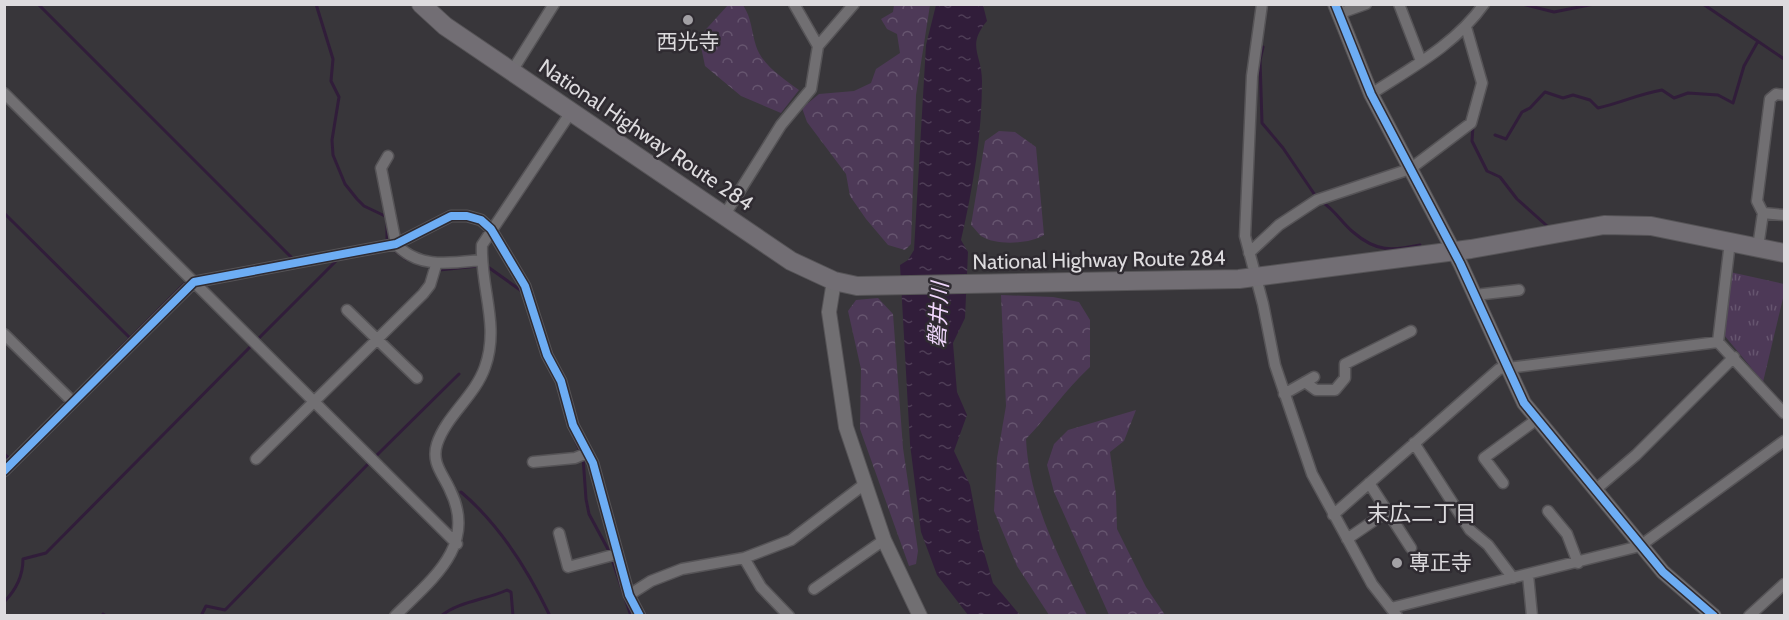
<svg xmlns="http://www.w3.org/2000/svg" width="1789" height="620" font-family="Cabin,'Noto Sans JP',sans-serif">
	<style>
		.grass { fill: url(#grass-tufts) }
		.forest { fill: url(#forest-crowns) }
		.water { fill: url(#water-ripples) }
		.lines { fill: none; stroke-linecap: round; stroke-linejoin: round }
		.stream { stroke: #311d3a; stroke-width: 3 }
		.minor-casing { stroke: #565457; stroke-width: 13 }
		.tertiary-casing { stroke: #565457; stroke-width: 16 }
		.trunk-casing { stroke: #565457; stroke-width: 20 }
		.minor { stroke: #716f72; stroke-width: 10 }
		.tertiary { stroke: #716f72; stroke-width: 14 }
		.trunk { stroke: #726e74; stroke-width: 18 }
		.cycleway-casing { stroke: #2f2b31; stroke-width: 11 }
		.cycleway { stroke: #6dadf4; stroke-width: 8 }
		.poi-dot { fill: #a3a1a5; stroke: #2f2b31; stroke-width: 2 }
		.labels { text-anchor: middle; stroke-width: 5; stroke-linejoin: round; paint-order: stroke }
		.poi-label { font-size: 21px; fill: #dddbde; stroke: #2f2b31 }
		.street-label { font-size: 21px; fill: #dddbde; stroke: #2f2b31 }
		.water-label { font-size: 22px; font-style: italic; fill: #f0d7fc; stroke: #2f2b31 }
		.neighbourhood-label { font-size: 22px; fill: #dddbde; stroke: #2f2b31 }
	</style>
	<defs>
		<pattern id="grass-tufts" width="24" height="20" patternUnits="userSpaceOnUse" patternTransform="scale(1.5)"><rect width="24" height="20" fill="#4d3957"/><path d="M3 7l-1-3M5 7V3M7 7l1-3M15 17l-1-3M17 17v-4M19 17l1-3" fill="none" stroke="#66556f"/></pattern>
		<pattern id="forest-crowns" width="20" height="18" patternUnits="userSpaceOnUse" patternTransform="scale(1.5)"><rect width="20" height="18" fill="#4d3957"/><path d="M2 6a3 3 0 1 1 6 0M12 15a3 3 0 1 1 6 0" fill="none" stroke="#66556f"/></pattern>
		<pattern id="water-ripples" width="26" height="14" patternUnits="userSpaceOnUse" patternTransform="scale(1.5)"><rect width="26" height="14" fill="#311d3a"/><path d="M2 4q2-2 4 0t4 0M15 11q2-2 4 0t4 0" fill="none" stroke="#4e3d56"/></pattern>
	</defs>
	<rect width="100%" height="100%" fill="#38363a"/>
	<path class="grass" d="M1730,272l54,12v10l-21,88 -39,-47z"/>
	<path class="forest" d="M728,5h15c9,14 8,25 13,41 6,19 28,33 43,44l-18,23 -40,-17 -36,-30 -6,-29z
		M894,5h36l-14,90 -5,149 -6,6 -17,-5 -22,-26 -16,-23 -4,-22 -39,-52 -5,-14 17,-14 35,-3 17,-8 5,-14 24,-16 -3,-19 -10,-5 -6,-10 12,-7z
		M999,131l16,1 21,15 8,88c-14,9 -48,11 -63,1 -3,-3 -7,-8 -10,-11l14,-84z
		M1001,295l52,2 26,5 11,18v47c-25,23 -40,47 -64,72 3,63 34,120 61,176h-38l-32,-49 -23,-55 3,-53 9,-52z
		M878,298l15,16 10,134 15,103 -2,13 -7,2 -49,-137 1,-60 -13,-58 8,-11z
		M1136,410l-12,31 -14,11 6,43 1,34 29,58 19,28h-56l-55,-123 -7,-27 7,-21 14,-14z"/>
	<path class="water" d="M936,5h47l4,16c-21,25 -5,33 -5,60 0,53 -9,107 -21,159l7,12 -3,66 -12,25 4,49 10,23 -13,36 16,34 10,53 13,45 27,32h-52l-31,-40 -16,-43 -11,-88 -10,-179 8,-5 6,-10 12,-205z"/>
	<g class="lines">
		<path class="stream" d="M38,4l255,255
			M316,4l17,55 -2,22 8,16 -7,43 1,15 12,29 12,15 7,7 21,10 2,4v21l-3,1
			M1522,4l32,8 40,-8
			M1703,4l81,55
			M1263,47l-3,13 2,63 21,25 34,50
			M1473,126l-1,15 15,30 13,6 17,22 29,26
			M1495,135l11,4 16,-27 8,-4 15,-16 18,6 10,-3 17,5 8,8c22,-5 41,-14 64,-18l12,8 14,-5 30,2 15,8 11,-37 13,-23
			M1322,202c13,8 20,21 31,30 23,20 39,19 67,13
			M4,213l126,125
			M393,249l13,10
			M488,267l35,25
			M439,270l39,-4
			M534,330l4,13
			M258,339l81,-81
			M114,354l70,-70
			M567,422l13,29
			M4,454l6,5
			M375,457l84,-83
			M583,457l3,42 3,15 21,39
			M461,492c39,33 67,78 89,124
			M612,559l19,57
			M4,602c12,-12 19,-26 19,-43l23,-6 205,-207
			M103,614l3,2
			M201,616l5,-10 19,4 145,-148
			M441,616c18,-15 45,-16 66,-26l4,2 2,24"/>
		<g class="minor-casing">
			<path id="minor" d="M794,4l24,42
				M1262,4l-10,72 -7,160 18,68 12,61 37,109 60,110 25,32
				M1399,4l22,57
				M1338,14l28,-10
				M512,71l42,-67
				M4,93l453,451
				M1371,94c40,-26 85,-50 113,-90
				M388,156l-7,12 15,76c22,25 55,19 85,16
				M1763,213l21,2
				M724,216l57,-91 30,-36 7,-43 36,-42
				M1730,242l-12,100 66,71
				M1758,247l5,-34 -6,-12 13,-102 6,-5 8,1
				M1249,253l30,-28 38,-25 93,-31 61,-46 11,-40 -16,-56
				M1475,295l44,-5
				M347,310l70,68
				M4,334l69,68
				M1305,382l11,8h19l10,-12v-14l66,-33
				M1284,394l30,-17
				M1414,443l56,87 18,15 25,33
				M256,459l167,-165 7,-9 6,-20
				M533,462l42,-4 12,-5
				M4,471l190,-189 202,-38 55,-28h16l14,4 10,9 34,57 22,69 14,26 12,44 20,38 36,132 11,21
				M1369,483l42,65
				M1503,483l-19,-25 52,-38
				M1595,490l41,-35 98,-98
				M1548,511l19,23 11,29
				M1333,515l166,-146 219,-27
				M559,533l9,34 49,-13
				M1347,539l41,-28
				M744,558l17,29 28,29
				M1528,575l4,41
				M814,589l70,-49
				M629,595l22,-14 31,-12 62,-11 47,-18 75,-57
				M1391,608l249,-62 144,-105
				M395,616c36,-36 83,-70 55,-126 -7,-16 -19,-27 -13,-46 9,-28 38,-48 48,-77 15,-42 -5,-80 -3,-122l89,-133
				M1749,616l35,-32"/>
		</g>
		<g class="tertiary-casing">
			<path id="tertiary" d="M1335,4l36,90 89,169 64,140 139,169 51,44
				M834,281l-5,31 17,115 38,113 36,76"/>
		</g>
		<g class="trunk-casing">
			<path id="trunk" d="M421,4l24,22 346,235 43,20 23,5 382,-7 232,-30 133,-24 47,1 133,27"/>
		</g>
		<use href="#minor" class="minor"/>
		<use href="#tertiary" class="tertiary"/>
		<use href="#trunk" class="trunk"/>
		<g class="cycleway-casing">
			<path id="cycleway" d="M1335,4l36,90 89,169 64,140 139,169 51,44
				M4,471l190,-189 202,-38 55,-28h16l14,4 10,9 34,57 22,69 14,26 12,44 20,38 36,132 11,21"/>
		</g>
		<use href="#cycleway" class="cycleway"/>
	</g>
	<g class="poi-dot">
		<circle cx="688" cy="20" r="6"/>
		<circle cx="1397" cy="563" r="6"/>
	</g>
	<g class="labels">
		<g class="poi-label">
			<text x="688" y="49">西光寺</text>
			<text x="1409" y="570" text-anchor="start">専正寺</text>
		</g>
		<g class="street-label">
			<text transform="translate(646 135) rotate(34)" y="7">National Highway Route 284</text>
			<text transform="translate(1099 260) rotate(-1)" y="7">National Highway Route 284</text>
		</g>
		<g class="water-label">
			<text transform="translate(938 315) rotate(-87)" y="8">磐井川</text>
		</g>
		<g class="neighbourhood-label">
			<text x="1422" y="521">末広二丁目</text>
		</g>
	</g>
	<rect width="1789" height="620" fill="none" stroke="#dddbde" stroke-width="12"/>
</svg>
